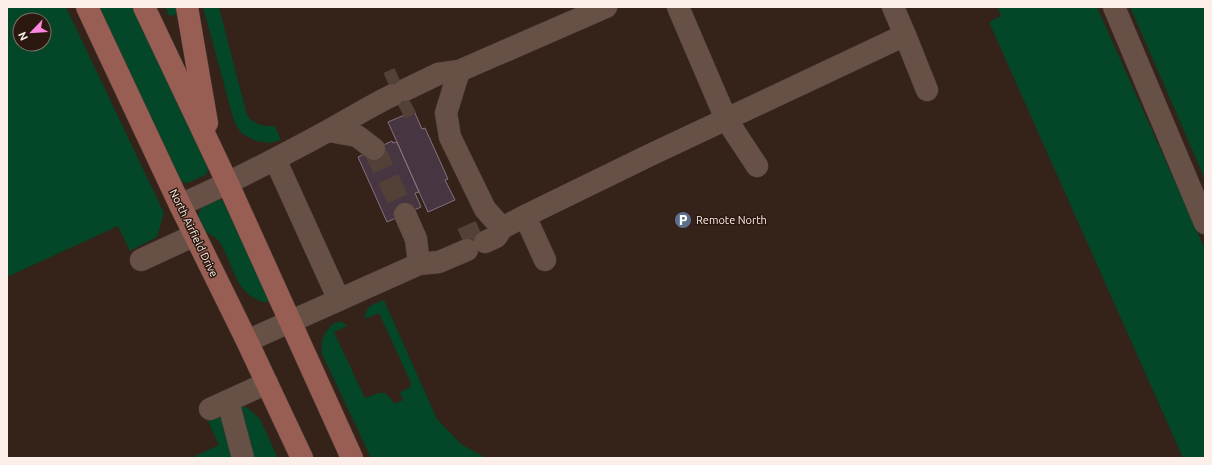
<svg xmlns="http://www.w3.org/2000/svg" width="1212" height="465" font-family="Ubuntu,sans-serif">
	<style>
		.green { fill: #034628; fill-rule: evenodd }
		.building { fill: #473541; stroke: #86717f }
		.lines { fill: none; stroke-linecap: round; stroke-linejoin: round }
		.minor-tunnel { stroke: #534138; stroke-width: 22; stroke-dasharray: 22 11; stroke-linecap: butt }
		.minor-casing { stroke: #4d3d36; stroke-width: 23 }
		.major-casing { stroke: #4d3d36; stroke-width: 23 }
		.minor { stroke: #675147; stroke-width: 22 }
		.major { stroke: #985e53; stroke-width: 22 }
		.labels { text-anchor: middle; stroke-width: 3; stroke-linejoin: round; paint-order: stroke }
		.poi-label { font-size: 11px; fill: #fceee8; stroke: #2b1910; text-anchor: start }
		.street-label { font-size: 11px; fill: #fceee8; stroke: #2b1910 }
	</style>
	<rect width="100%" height="100%" fill="#352219"/>
	<path class="green" d="M7,7h59l98,206 -7,24 -27,14 -12,-25 -111,51zM20,20h24v24h-24z
		M99,7h33l76,161 -1,5 -2,2 -17,8 -7,-1z
		M165,7h13l1,7 -10,2z
		M203,7h16l28,108c6,10 18,11 28,11l6,14 -11,3 -14,-2 -15,-8 -7,-12z
		M997,7h100l108,242v209h-22l-194,-436 12,-6z
		M1130,7h75v172z
		M216,200h6l2,3 44,95v4c-5,1 -8,-1 -12,-3 -21,-10 -24,-37 -36,-56 -7,-11 -20,-9 -22,-25 0,-7 5,-11 9,-16z
		M384,300l53,119 24,25 25,14h-115l-49,-104c0,-4 -1,-9 0,-13 3,-11 16,-27 25,-15l-13,6 31,66c14,-5 20,-11 29,6l9,-4 -3,-8 9,-4 2,-5 -32,-70 -14,6c1,-14 7,-14 19,-19z
		M232,407h15l13,12 18,39h-87l28,-13 -12,-26z"/>
	<path class="building" d="M414,111l8,18 3,-1 23,51 -3,1 10,20 -27,12 -40,-90z
		M392,141l1,2 4,-1 22,50 -4,1 6,14 -34,15 -29,-65z"/>
	<g class="lines">
		<path class="minor-tunnel" d="M388,83l11,-5
			M400,109l11,-6
			M374,149l31,65
			M462,239l18,-8"/>
		<g class="minor-casing">
			<path id="minor" d="M678,7l48,112 31,47
				M1114,7l91,216
				M905,35l22,55
				M459,71l-13,42 4,24 35,72 17,19
				M405,90l33,-16 21,-3 147,-64
				M329,131l28,5 17,13
				M275,159l64,141
				M180,205c50,-22 98,-47 146,-73 22,-12 44,-26 67,-37
				M525,216l20,44
				M485,242l11,-5 6,-9 23,-12 125,-61 255,-120 -12,-28
				M141,260l54,-25
				M419,264l20,-2 28,-12
				M247,341l172,-77 -3,-25 -11,-25
				M228,401l15,57
				M210,409l57,-26"/>
		</g>
		<g class="major-casing">
			<path id="major" d="M87,7l93,198 67,136 55,117
				M144,7l84,177 124,274
				M187,7l20,116"/>
		</g>
		<use href="#minor" class="minor"/>
		<use href="#major" class="major"/>
	</g>
	<defs>
		<g id="parking-disc" transform="scale(0.9)"><circle r="9.5" fill="#5c6f8a" stroke="#2b1910"/><path d="M-3.5-5.5H1a3.5 3.5 0 0 1 0 7H-1V5.5H-3.5ZM-1-3.4V-.6H.8a1.4 1.4 0 0 0 0-2.8Z" fill="#fff"/></g>
	</defs>
	<g fill-rule="evenodd">
		<use href="#parking-disc" x="683" y="220"/>
	</g>
	<g class="labels">
		<g class="poi-label">
			<text x="696" y="224">Remote North</text>
		</g>
		<g class="street-label">
			<text transform="translate(194 233) rotate(64)" y="4">North Airfield Drive</text>
		</g>
	</g>
	<rect width="1212" height="465" fill="none" stroke="#fceee8" stroke-width="16"/>
	<g transform="translate(32 32) rotate(245)"><circle r="19" fill="#2b1910" stroke="#7f6e66"/>
	<path d="M0-3L7 15L0 10L-7 15Z" fill="#fe85e0"/>
	<text y="-6" font-size="11" font-weight="bold" text-anchor="middle" fill="#fceee8">N</text>
	</g>
</svg>
